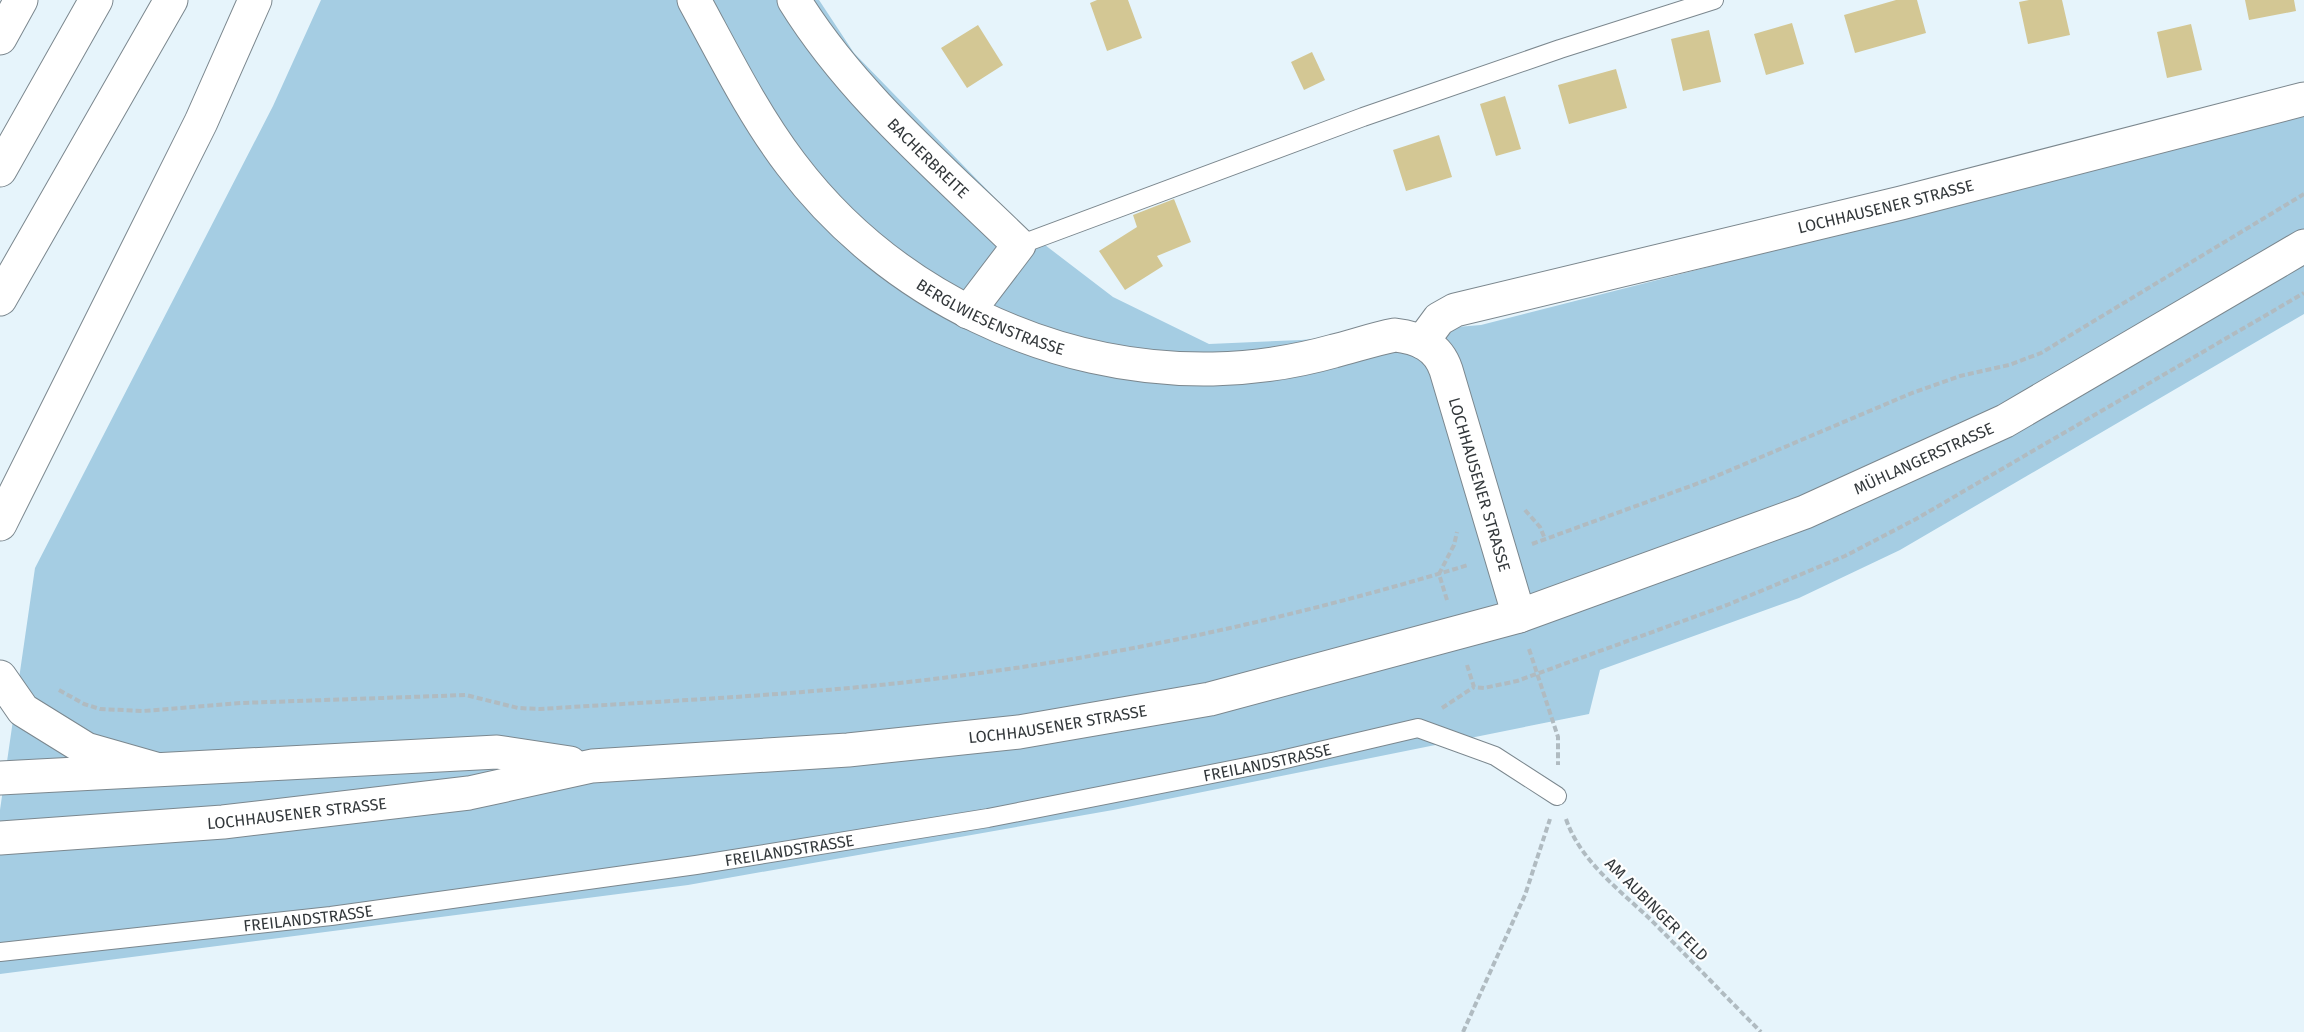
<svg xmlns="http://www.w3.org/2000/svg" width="2304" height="1032" font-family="'Fira Sans',sans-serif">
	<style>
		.green { fill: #a5cde3 }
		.building { fill: #d3c794 }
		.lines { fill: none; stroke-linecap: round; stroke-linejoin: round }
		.service-casing { stroke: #7b878e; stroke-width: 20 }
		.minor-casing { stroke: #7b878e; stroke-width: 35 }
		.tertiary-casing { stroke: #7b878e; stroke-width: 35 }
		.secondary-casing { stroke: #7b878e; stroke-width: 35 }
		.motorway-casing { stroke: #7b878e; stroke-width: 35 }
		.path { stroke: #b0bbc1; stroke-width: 4; stroke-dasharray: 6 3; stroke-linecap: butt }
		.service { stroke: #fff; stroke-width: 18 }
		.minor { stroke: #fff; stroke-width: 33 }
		.tertiary { stroke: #fff; stroke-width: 33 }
		.secondary { stroke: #fff; stroke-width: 33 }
		.motorway { stroke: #fff; stroke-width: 33 }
		.labels { text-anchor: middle; stroke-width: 4.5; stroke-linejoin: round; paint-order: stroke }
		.street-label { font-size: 16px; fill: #33383b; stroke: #fefefe }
	</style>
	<rect width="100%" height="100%" fill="#e6f4fb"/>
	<path class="green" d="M321,0h498l35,53 174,179 85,65 96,47 92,-4 180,-15 823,-210v199l-404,236 -101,48 -199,72 -11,44 -476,96 -425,75 -688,89v-164l35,-242 238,-462z"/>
	<path class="building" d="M1097,0h31l14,38 -35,13 -17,-48z
		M1896,0h21l9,33 -71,20 -11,-38z
		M2029,0h33l8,35 -42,9 -9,-42z
		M2245,0h49l2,11 -47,9z
		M1792,23l12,41 -38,11 -12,-41z
		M2191,24l11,46 -35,8 -10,-46z
		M978,25l25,40 -36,23 -26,-40z
		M1709,30l12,52 -38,9 -12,-52z
		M1312,52l13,28 -21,10 -13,-28z
		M1616,69l11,39 -58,16 -11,-39z
		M1505,96l16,53 -25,7 -16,-52z
		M1439,135l13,42 -46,14 -13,-41z
		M1174,199l17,43 -34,14 6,10 -38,24 -26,-39 38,-24 -4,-12z"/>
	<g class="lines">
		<g class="service-casing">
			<g id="service">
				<path d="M1019,245l344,-128 197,-68 154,-49"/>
				<path id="s1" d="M0,952l331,-36 365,-51 292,-47 289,-57 141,-33 77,28 62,40"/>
			</g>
		</g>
		<g class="minor-casing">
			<g id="minor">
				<path id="s2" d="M794,0c58,94 146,168 225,245l-51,67"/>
				<path id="s3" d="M1422,342l17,-23 16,-9 446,-107 403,-104"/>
			</g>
		</g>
		<g class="tertiary-casing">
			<g id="tertiary">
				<path id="s4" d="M694,0c30,55 59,114 97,164 98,130 260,208 422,205 40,-1 82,-7 121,-18 20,-5 40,-12 61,-16 24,3 43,11 51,35l73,246"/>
			</g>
		</g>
		<g class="secondary-casing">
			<g id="secondary">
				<path d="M0,778l497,-26 73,11"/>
				<path id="s5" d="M0,838l223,-16 246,-29 123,-27 256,-16 171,-18 191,-33 309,-83 286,-104 200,-91 299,-175"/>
			</g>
		</g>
		<g class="motorway-casing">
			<path id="motorway" d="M0,38l21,-38
				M0,170l96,-170
				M0,299l171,-299
				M0,524l201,-402 54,-122
				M0,677l23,33 63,39 70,20"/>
		</g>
		<path class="path" d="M1525,510l15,17 5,12
			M1532,544l175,-64 205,-87 48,-17 49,-11 32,-12 263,-159
			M1447,600l-8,-26 15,-29 3,-13
			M1529,649l29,88v28
			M1467,665l7,22 10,1 33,-7 210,-76 118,-49 71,-37 388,-226
			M59,690l25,14 16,5 43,2 98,-8 225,-8 52,13 22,1c141,-9 284,-15 425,-34 170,-22 339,-60 503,-110
			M1442,708l32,-21
			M1566,819c14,42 55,72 85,101 37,37 73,75 110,112
			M1463,1032l62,-137 25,-76"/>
		<use href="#service" class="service"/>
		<use href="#minor" class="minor"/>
		<use href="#tertiary" class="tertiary"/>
		<use href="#secondary" class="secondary"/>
		<use href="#motorway" class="motorway"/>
	</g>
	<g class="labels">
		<g class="street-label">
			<text dy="6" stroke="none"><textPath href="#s2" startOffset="208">BACHERBREITE</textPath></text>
			<text dy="6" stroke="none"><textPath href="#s3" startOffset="490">LOCHHAUSENER STRASSE</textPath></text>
			<text dy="6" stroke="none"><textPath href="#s4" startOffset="446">BERGLWIESENSTRASSE</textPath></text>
			<text dy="6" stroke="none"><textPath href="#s5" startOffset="1974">MÜHLANGERSTRASSE</textPath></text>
			<text dy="6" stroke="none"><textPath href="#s4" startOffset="1048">LOCHHAUSENER STRASSE</textPath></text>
			<text dy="6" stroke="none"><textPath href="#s5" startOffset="1065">LOCHHAUSENER STRASSE</textPath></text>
			<text dy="6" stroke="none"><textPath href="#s1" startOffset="1282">FREILANDSTRASSE</textPath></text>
			<text dy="6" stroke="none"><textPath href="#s5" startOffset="298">LOCHHAUSENER STRASSE</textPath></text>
			<text dy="6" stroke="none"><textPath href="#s1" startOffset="796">FREILANDSTRASSE</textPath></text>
			<text transform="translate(1657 909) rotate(45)" y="6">AM AUBINGER FELD</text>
			<text dy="6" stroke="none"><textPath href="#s1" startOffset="310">FREILANDSTRASSE</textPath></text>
		</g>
	</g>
</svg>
